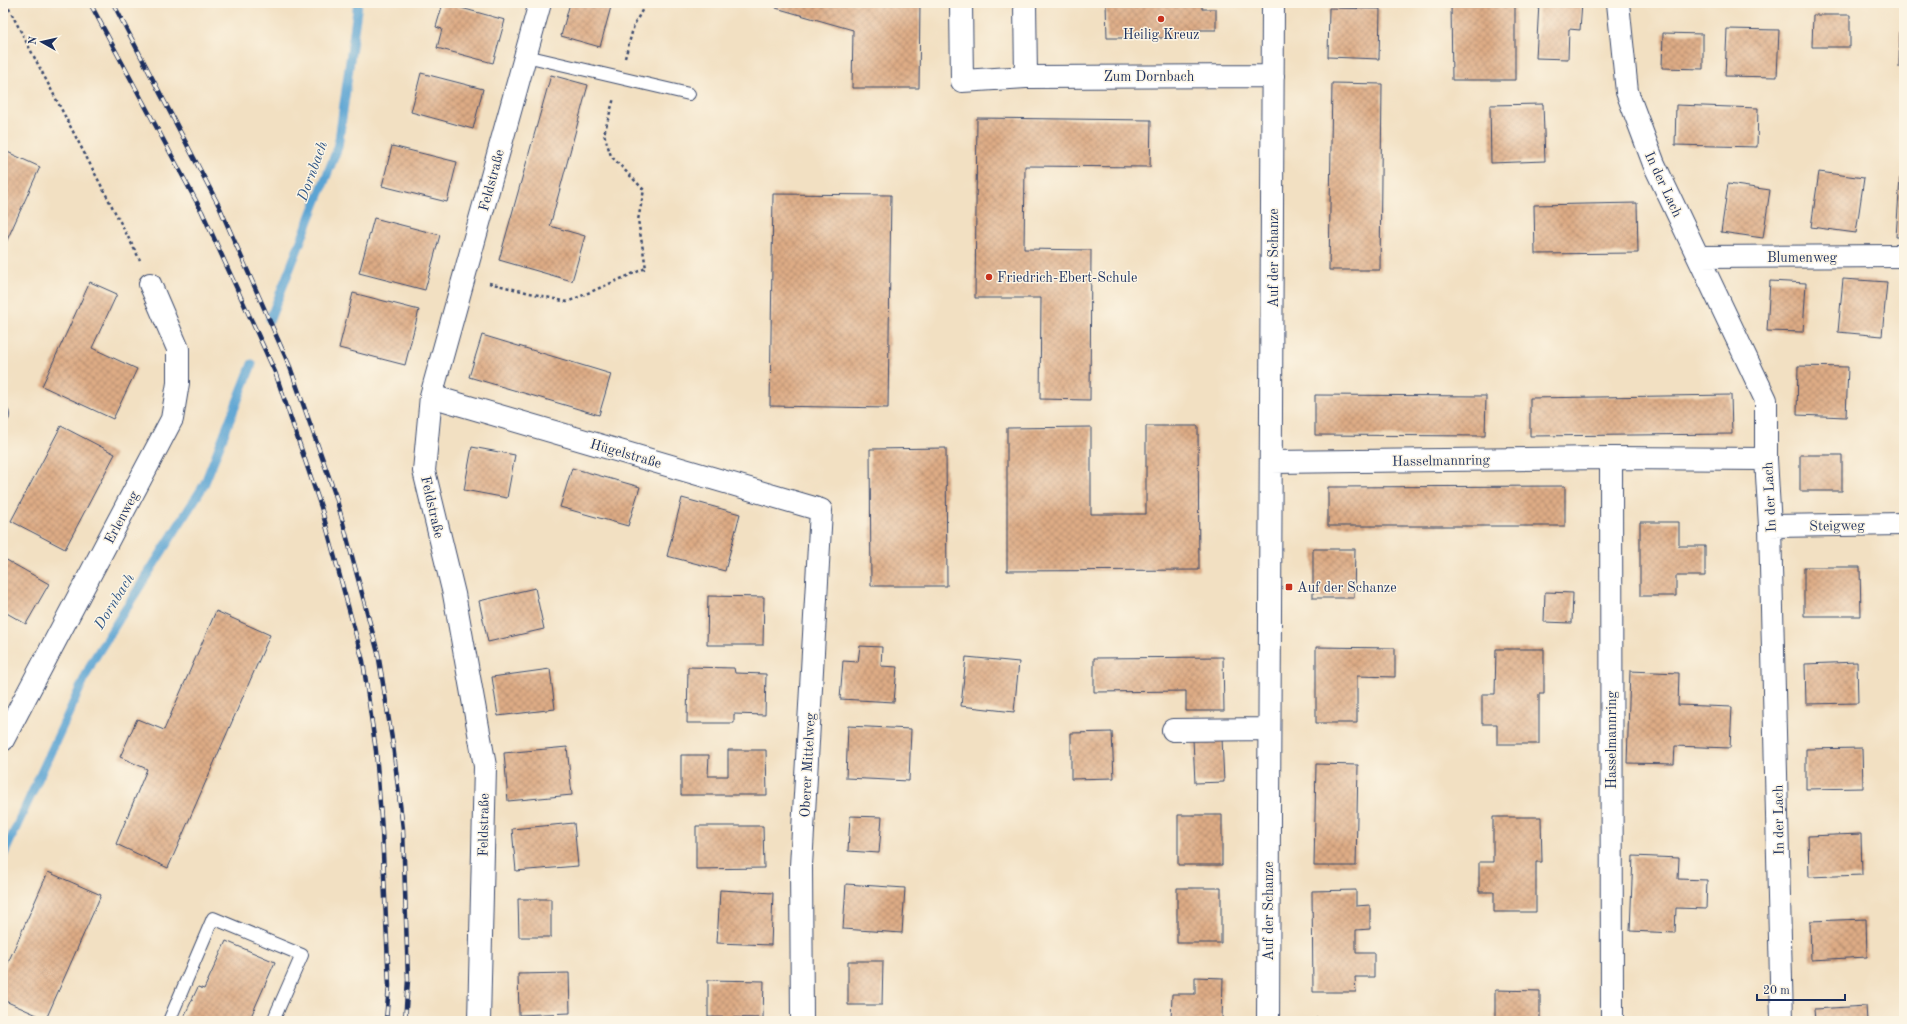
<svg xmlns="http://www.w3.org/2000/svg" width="1907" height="1024" font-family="'Old Standard TT',serif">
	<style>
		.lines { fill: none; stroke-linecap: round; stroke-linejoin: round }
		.stream { stroke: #5ca4d3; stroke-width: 9 }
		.building { fill: url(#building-cross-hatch) }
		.lane-casing { stroke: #3b4a6d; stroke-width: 14 }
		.street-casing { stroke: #3b4a6d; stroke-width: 24 }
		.path { stroke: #3b4a6d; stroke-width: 2.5; stroke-dasharray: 3 3; stroke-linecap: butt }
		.lane { stroke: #fff; stroke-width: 12 }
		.street { stroke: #fff; stroke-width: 22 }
		.rail-casing { stroke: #1b2f5e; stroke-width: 4.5 }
		.rail { stroke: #fcf5e5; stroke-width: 3; stroke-dasharray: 9; stroke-linecap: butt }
		.poi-dot { fill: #c8321e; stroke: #fcf5e5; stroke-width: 1.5 }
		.labels { text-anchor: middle; stroke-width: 3; stroke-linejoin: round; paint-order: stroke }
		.poi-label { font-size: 14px; fill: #1b2f5e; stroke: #fcf5e5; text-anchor: start }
		.street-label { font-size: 14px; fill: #1b2f5e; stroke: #fcf5e5 }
		.water-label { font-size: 15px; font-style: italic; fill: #325887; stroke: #fcf5e5 }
	</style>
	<defs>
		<pattern id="building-cross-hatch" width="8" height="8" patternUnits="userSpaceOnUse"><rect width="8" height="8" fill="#deac85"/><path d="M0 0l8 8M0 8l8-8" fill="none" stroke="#b38c70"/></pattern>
	</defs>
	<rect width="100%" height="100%" fill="#fcf5e5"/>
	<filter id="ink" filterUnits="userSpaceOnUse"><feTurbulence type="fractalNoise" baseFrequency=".025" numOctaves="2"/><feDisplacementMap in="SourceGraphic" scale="8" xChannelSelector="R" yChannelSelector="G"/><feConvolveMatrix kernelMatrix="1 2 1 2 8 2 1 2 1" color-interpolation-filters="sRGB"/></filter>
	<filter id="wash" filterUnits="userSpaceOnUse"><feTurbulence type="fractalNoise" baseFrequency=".012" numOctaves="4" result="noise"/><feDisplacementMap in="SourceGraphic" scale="16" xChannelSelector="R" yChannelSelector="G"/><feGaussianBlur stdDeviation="0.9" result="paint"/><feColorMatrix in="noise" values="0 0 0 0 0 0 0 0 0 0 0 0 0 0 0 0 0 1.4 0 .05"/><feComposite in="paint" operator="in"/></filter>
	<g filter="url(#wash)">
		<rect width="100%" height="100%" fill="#f2e0c2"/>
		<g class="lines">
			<path class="stream" d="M270,319l68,-172 20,-144
				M3,856l89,-194 112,-177 48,-121"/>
		</g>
		<g id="blocks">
			<path class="building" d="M443,3l62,17 -12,43 -56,-15 5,-19 -6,-2z
				M570,3h42l-12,44 -39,-11z
				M777,3h143l-1,85h-67l1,-58 -77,-22z
				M1106,3h96v6h14v21h-23v8h-86z
				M1451,3h64v77h-63z
				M1539,3h43l-2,27 -11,-1 -1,30 -32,-1z
				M1329,8l51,1 -1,50 -51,-2z
				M1813,15h37v32h-38z
				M1727,29l52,1 -2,47 -52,-1z
				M1900,31h4v36h-5z
				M1663,33l40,1v35l-41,-1z
				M421,73l62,16 -10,40 -62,-17z
				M551,75l37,10 -38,141 35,10 -13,45 -73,-21z
				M1332,83l50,1 -2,186h-51z
				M1543,104l2,57 -54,2 -1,-58z
				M1676,105l82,3 -1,39 -82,-2z
				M977,118l174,2 -1,47 -125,-1 -1,83 67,1 -1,150 -50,-1 1,-101h-66z
				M392,146l65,16 -10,40 -65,-16z
				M3,150l37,17 -37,82z
				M1819,172l45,6 -8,55 -45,-6z
				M1900,178h4v59h-8z
				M1728,184l42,6 -7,48 -42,-6z
				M773,194l118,1 -3,213 -118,-2z
				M1637,203l1,50 -103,1 -1,-49z
				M374,218l66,17 -15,55 -66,-17z
				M1843,279l44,3 -5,54 -44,-4z
				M1770,281l36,2 -3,49 -36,-1z
				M90,282l27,12 -25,54 45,21 -24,50 -71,-33z
				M353,293l66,17 -14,55 -66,-17z
				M482,335l129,39 -12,41 -130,-38z
				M1798,366l50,1 -2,50 -49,-2z
				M1315,395l171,1 -1,40 -170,-1z
				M1731,395l1,39 -202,2v-38z
				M61,426l54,28 -50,95 -54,-28z
				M1146,426h52l1,144 -192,1v-143l84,-1v87h55z
				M472,447l43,8 -8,43 -43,-8z
				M946,448l1,138h-76l-1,-137z
				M1800,455h42v36h-42z
				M572,468l68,19 -12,39 -68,-19z
				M1565,486v40h-237v-39z
				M682,498l58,16 -15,57 -58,-15z
				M1640,522h39v24h26v30h-29v20h-36z
				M1313,549h42l-1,49h-41z
				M3,558l46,26 -23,40 -23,-13z
				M1804,567h56l1,49h-57z
				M535,588l9,41 -56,13 -9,-41z
				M1545,592l28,1 -1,30 -28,-1z
				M708,596l56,1 -1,48h-56z
				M216,611l54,24 -102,233 -52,-24 31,-75 -27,-12 17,-38 27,11z
				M860,646l22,1 -1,19 16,1 -3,35 -54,-3 3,-38 15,1z
				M1316,647l79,1v29l-38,-1v47h-41z
				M1496,649h48v45h-5v50h-42v-20h-15v-30h13z
				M966,657l53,5 -5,50 -53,-6z
				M1223,657l1,54h-38v-20l-92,1v-34z
				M1857,662l1,41 -52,1 -1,-40z
				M688,667l46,1 1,5 31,1 -1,41 -31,-1v9h-47z
				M550,669l5,40 -57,7 -6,-39z
				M1630,671l49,2 -1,32 54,2 -2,41 -55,-2 -1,18 -47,-1z
				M848,726l63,3 -2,52 -63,-3z
				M1112,732l2,46 -43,1v-46z
				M1222,738l2,44 -29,1 -2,-44z
				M567,747l5,48 -64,6 -4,-48z
				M1862,748l1,40 -57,1v-40z
				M728,750h38l1,45h-86v-40h28l-1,21h20z
				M1316,764l42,1 -2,101h-42z
				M1178,815h44v50h-44z
				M850,816l32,1 -3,36 -31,-2z
				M1493,817h48l1,45h-6v50h-42v-20h-15v-30h14z
				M574,823l4,43 -62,5 -4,-42z
				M696,826h67l1,42 -68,1z
				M1861,834l1,41 -53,2 -1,-41z
				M1633,856l46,2 -1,21 29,1 -1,29 -30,-1 -1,25 -45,-2z
				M48,872l53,23 -55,124 -43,-19v-26z
				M846,884l59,4 -3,45 -59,-4z
				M1177,888h44v55h-44z
				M720,890l53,3 -2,52 -54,-2z
				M1356,890v16l14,-1v24l-14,1v23h18v24h-19l1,15h-43l-1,-101z
				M518,899h33v38h-32z
				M1866,919l1,38 -56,3 -1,-39z
				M226,941l49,21 -26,59h-67l16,-34 6,2z
				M848,961h35l-1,44h-34z
				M569,973l1,40 -51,2 -1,-41z
				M1195,977l28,1 -1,43h-51l1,-27h23z
				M708,980l56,1 -1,37 -55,-1z
				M1495,990l45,1v30h-45z
				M1866,1006l1,15h-52l-1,-12z
				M1316,1018h33v3h-33z"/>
		</g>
	</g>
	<g filter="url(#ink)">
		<use href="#blocks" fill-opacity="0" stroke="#3b4a6d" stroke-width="1"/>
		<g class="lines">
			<g class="lane-casing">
				<path id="lane" d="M526,56l163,38
					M3,414v2
					M169,1021l44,-103 89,37 -29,66"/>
			</g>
			<g class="street-casing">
				<path id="street" d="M961,3l1,78 64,-4 247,-1
					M1025,3l1,74
					M1618,3l9,89 27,72 112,236v59l4,67 12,495
					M1699,257l205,-1
					M431,396l390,114 -20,356 1,155
					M1611,458l1,563
					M1271,462l340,-4 155,1
					M1770,526l134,-2
					M1173,730l96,-1
					M3,740l169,-321 6,-36v-34l-28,-65
					M479,1021l6,-255 -31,-172 -30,-123 7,-75 109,-393
					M1268,1021l5,-1018"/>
			</g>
			<path class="path" d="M6,3l134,257
				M625,58l9,-33 12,-22
				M489,283l78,19 79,-34 -8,-48 6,-30 -33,-34 -7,-22 10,-36"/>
			<use href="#lane" class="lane"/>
			<use href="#street" class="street"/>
			<g class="rail-casing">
				<path id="rail" d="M90,3l112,209 73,160 46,135 42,154 13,90 6,80 7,155 -3,35
					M113,3l106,203 71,161 46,130 42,156 15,92 10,84 5,151 -3,41"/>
			</g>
			<use href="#rail" class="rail"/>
		</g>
	</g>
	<g class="poi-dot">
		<circle cx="1161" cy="19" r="4"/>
		<circle cx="989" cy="277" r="4"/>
		<rect x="1285" y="583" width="8" height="8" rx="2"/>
	</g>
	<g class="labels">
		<g class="poi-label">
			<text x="1161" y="39" text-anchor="middle">Heilig Kreuz</text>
			<text x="997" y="282">Friedrich-Ebert-Schule</text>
			<text x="1297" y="592">Auf der Schanze</text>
		</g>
		<g class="street-label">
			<text x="1149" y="81">Zum Dornbach</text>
			<text transform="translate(491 180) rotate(-75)" y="5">Feldstraße</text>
			<text transform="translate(1664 184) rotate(65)" y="5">In der Lach</text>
			<text x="1802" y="262">Blumenweg</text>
			<text transform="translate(1273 258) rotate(-90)" y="5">Auf der Schanze</text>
			<text transform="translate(626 453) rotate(16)" y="5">Hügelstraße</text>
			<text transform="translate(1441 460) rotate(-1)" y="5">Hasselmannring</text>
			<text transform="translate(1769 497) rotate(-93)" y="5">In der Lach</text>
			<text transform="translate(433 507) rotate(77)" y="5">Feldstraße</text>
			<text transform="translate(121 517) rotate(-62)" y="5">Erlenweg</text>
			<text transform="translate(1837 525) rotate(-1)" y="5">Steigweg</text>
			<text transform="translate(1611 740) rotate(-90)" y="5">Hasselmannring</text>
			<text transform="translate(807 765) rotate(-87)" y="5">Oberer Mittelweg</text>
			<text transform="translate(1778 820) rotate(-91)" y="5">In der Lach</text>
			<text transform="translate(483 825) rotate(-89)" y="5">Feldstraße</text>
			<text transform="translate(1268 911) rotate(-90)" y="5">Auf der Schanze</text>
		</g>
		<g class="water-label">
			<text transform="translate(312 171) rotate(-70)" y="5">Dornbach</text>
			<text transform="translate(114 601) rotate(-58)" y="5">Dornbach</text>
		</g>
	</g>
	<rect width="1907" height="1024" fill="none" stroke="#fcf5e5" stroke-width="16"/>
	<g transform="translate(42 42) rotate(278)" stroke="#fcf5e5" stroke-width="3" paint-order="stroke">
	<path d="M0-3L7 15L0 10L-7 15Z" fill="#1b2f5e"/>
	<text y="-6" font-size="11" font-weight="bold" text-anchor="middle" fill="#1b2f5e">N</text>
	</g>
	<path d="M1757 994v6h88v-6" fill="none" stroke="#1b2f5e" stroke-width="2"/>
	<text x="1763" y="994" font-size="12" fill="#1b2f5e" stroke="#fcf5e5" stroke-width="3" paint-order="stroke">20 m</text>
</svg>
